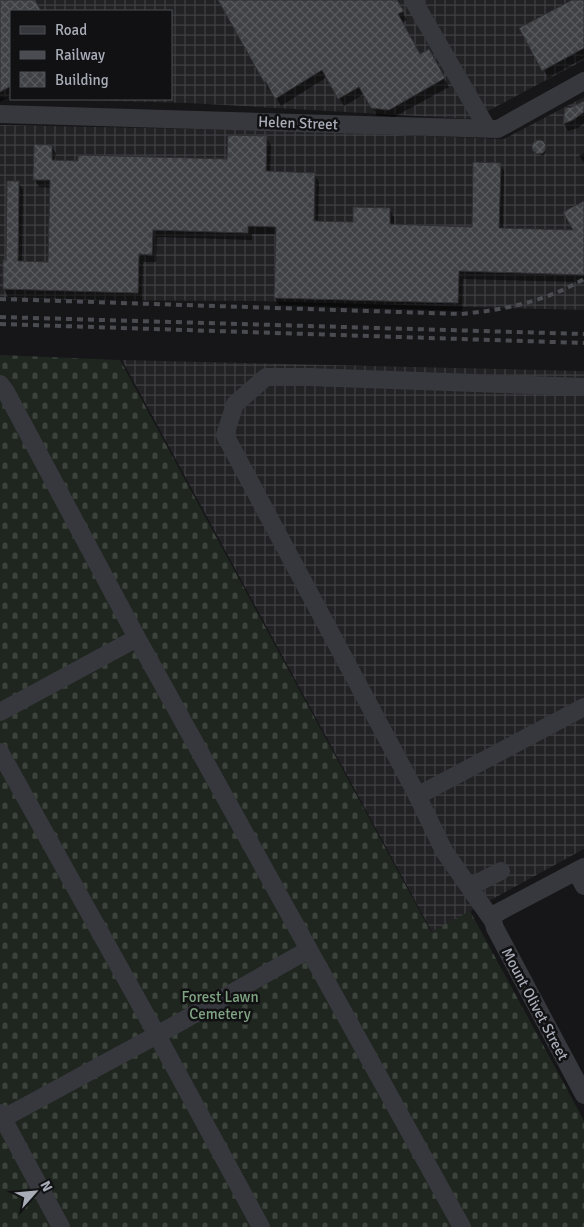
<svg xmlns="http://www.w3.org/2000/svg" width="584" height="1227" font-family="Signika,sans-serif">
	<style>
		.industrial { fill: url(#industrial-grid) }
		.cemetery { fill: url(#cemetery-stones) }
		.shadow { fill: #0007 }
		.building { fill: url(#building-cross-hatch); stroke: #303034 }
		.lines { fill: none; stroke-linecap: round; stroke-linejoin: round }
		.minor { stroke: #37383d; stroke-width: 18 }
		.rail { stroke: #4a4c52; stroke-width: 4; stroke-dasharray: 6 5; stroke-linecap: butt }
		.labels { text-anchor: middle; stroke-width: 5; stroke-linejoin: round; paint-order: stroke }
		.street-label { font-size: 15px; fill: #a8adb8; stroke: #111113 }
		.park-label { font-size: 15px; fill: #7fa381; stroke: #111113 }
	</style>
	<defs>
		<pattern id="industrial-grid" width="8" height="8" patternUnits="userSpaceOnUse" patternTransform="scale(1.25)"><rect width="8" height="8" fill="#222225"/><path d="M0 4h8M4 0v8" fill="none" stroke="#3f3f43"/></pattern>
		<pattern id="cemetery-stones" width="16" height="16" patternUnits="userSpaceOnUse" patternTransform="scale(1.25)"><rect width="16" height="16" fill="#1e261f"/><path d="M2 7V4a2 2 0 0 1 4 0v3zM10 15v-3a2 2 0 0 1 4 0v3z" fill="#3c433d"/></pattern>
		<pattern id="building-cross-hatch" width="8" height="8" patternUnits="userSpaceOnUse" patternTransform="scale(1.25)"><rect width="8" height="8" fill="#404145"/><path d="M0 0l8 8M0 8l8-8" fill="none" stroke="#595a5e"/></pattern>
	</defs>
	<rect width="100%" height="100%" fill="#161618"/>
	<path class="industrial" d="M0,0h584v60l-98,52 -16,7 -282,-16 -142,-4h125v-88h-160v87l-11,-1z
		M584,97v213l-323,-9 -192,-1 -69,-3v-172l294,6 210,8z
		M122,360l462,11v478l-152,83z"/>
	<path class="cemetery" d="M0,355l120,5 311,572 39,-21 98,180 16,30v106h-584z"/>
	<path class="shadow" d="M0,0h34l6,11h-29v85l-11,6z
		M219,0h177l11,20 -5,3 18,32 8,-5 21,37 -55,30 -17,-1 -13,-22 -20,12 -17,-29 -46,29 -9,-16h-3z
		M574,0h10v58l-36,20 -27,-50z
		M584,102v21l-6,5 -10,3 -4,-7 2,-15 7,-1z
		M266,138l5,7 -1,28 44,1 5,8 -1,41 36,1 35,-15 5,8v9l79,2 27,-64 4,7 -1,58 72,2 9,-29v77l-5,3 -116,-3 -1,32 -183,-6 -4,-7 2,-64h-25v6l-95,-3 -1,25h-13l-1,39 -134,-4 -4,-8 15,-106 4,7 -1,72 27,1 3,-75 -13,-1 -4,-7 16,-34 5,7 -1,8 173,-1z
		M538,142l6,1 1,3 1,6 -3,4 -7,-3 -1,-2 -1,-4z
		M584,153v10l-5,-8z"/>
	<path class="building" d="M0,0h35l6,11h-30v75l-11,6z
		M218,0h179l7,11 -6,3 22,40 9,-5 16,29 -56,32 -18,-2 -12,-21 -21,12 -16,-29 -47,29 -9,-17h-2z
		M572,0h12v48l-42,23 -23,-43z
		M584,101v11l-11,8 -10,4 2,-16 7,-1z
		M228,135l39,1 -1,35 49,2 -1,48 39,1v-15l37,1v16l82,3 1,-65 28,1 -2,65 74,2 -10,-18 21,-11v74l-125,-4 -1,32 -184,-5 2,-71 -28,-1v7l-95,-3 -1,25 -13,-1 -1,39 -135,-4v-29h3l1,-79h12l-1,80 30,1 2,-82h-17l1,-36 18,1v15l26,1v-6l149,4z
		M532 147a7 7 0 1 1 14 0a7 7 0 1 1-14 0Z"/>
	<g class="lines">
		<path class="minor" d="M413,0l74,128
			M0,114l498,15 86,-48
			M0,384l6,8 131,246 325,589
			M0,712l137,-74
			M0,752l157,283 104,192
			M417,796l167,-89
			M584,867l-87,46c-5,5 -4,9 -2,15l89,167
			M576,871l8,15
			M469,887l32,-16
			M493,921l-49,-70 -29,-60 -190,-356 10,-31 31,-27h43l275,10
			M0,1113l61,114
			M0,1120l157,-85 151,-85"/>
		<path class="rail" d="M0,299l461,15c44,-4 85,-13 123,-35
			M0,317l584,17
			M0,324l584,19"/>
	</g>
	<g class="labels">
		<g class="street-label">
			<text transform="translate(298 123) rotate(2)" y="5">Helen Street</text>
			<text transform="translate(535 1004) rotate(62)" y="5">Mount Olivet Street</text>
		</g>
		<g class="park-label">
			<text x="220" y="1002">Forest Lawn<tspan x="220" dy="17">Cemetery</tspan></text>
		</g>
	</g>
	<rect x="10" y="10" width="162" height="90" fill="#111113" stroke="#4d4f55"/>
	<rect x="20" y="26" width="25" height="8" fill="#37383d" stroke="#4d4f55"/>
	<text x="55" y="35" font-size="15" fill="#a8adb8">Road</text>
	<rect x="20" y="51" width="25" height="8" fill="#4a4c52" stroke="#4d4f55"/>
	<text x="55" y="60" font-size="15" fill="#a8adb8">Railway</text>
	<rect x="20" y="72" width="25" height="15" fill="url(#building-cross-hatch)" stroke="#4d4f55"/>
	<text x="55" y="85" font-size="15" fill="#a8adb8">Building</text>
	<g transform="translate(35 1192) rotate(63)" stroke="#111113" stroke-width="4" paint-order="stroke">
	<path d="M0-4L9 19L0 12L-9 19Z" fill="#a8adb8"/>
	<text y="-8" font-size="14" font-weight="bold" text-anchor="middle" fill="#a8adb8">N</text>
	</g>
</svg>
